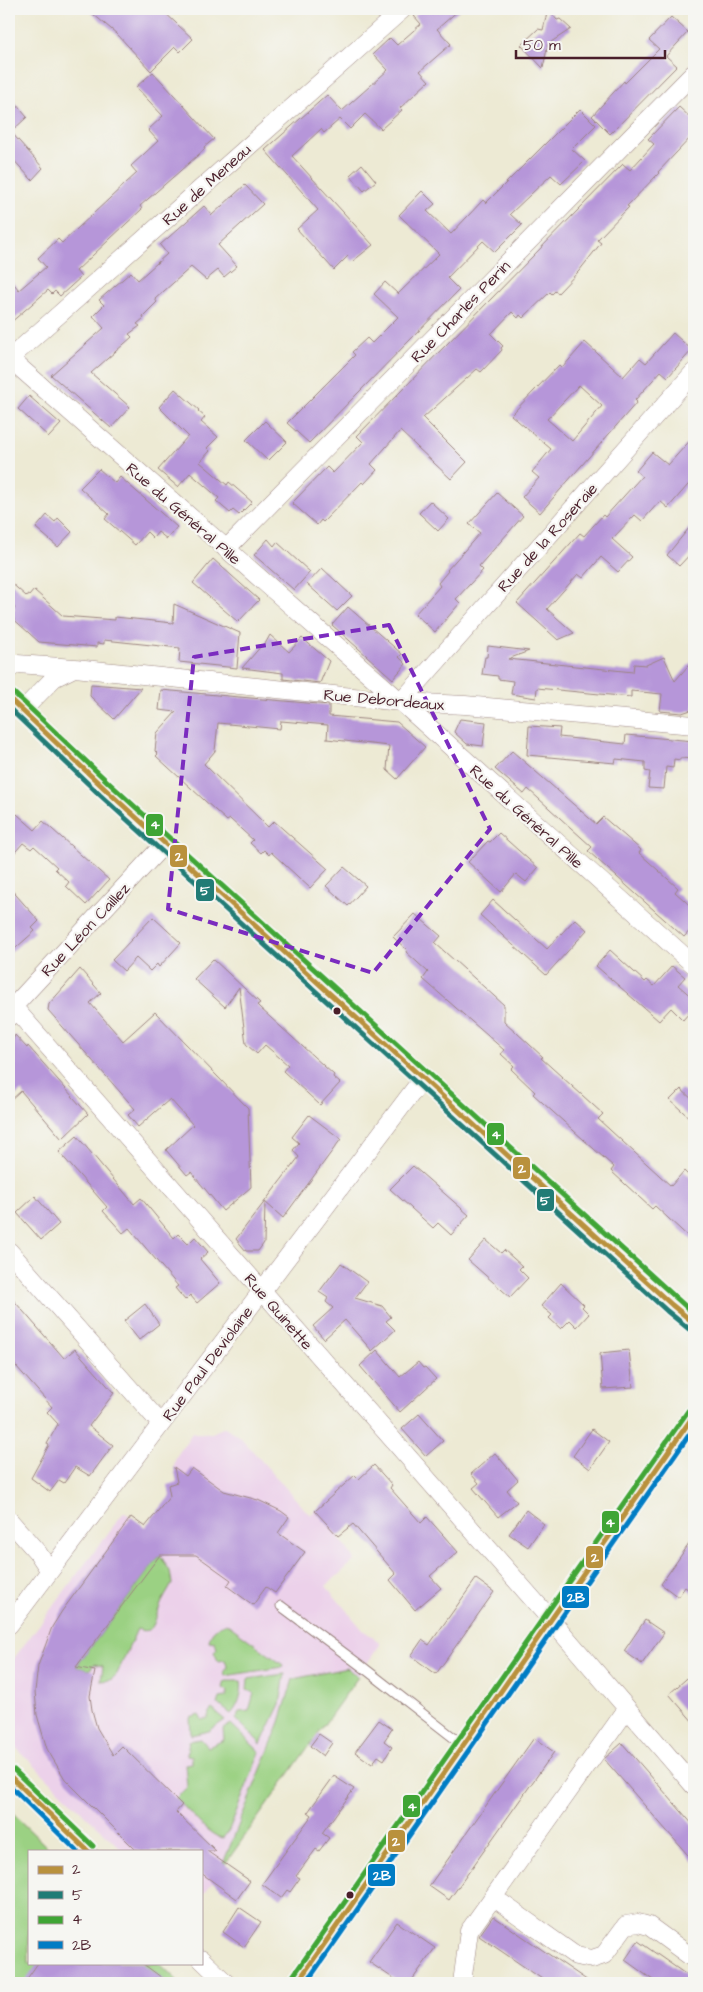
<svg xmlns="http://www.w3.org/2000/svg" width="703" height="1992" font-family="'Architects Daughter',sans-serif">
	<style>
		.built { fill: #ecd1ea }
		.green { fill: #9bd183; stroke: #727857 }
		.building { fill: #b696d9; fill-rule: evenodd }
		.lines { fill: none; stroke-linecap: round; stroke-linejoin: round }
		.service-casing { stroke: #9c8480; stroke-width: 11 }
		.minor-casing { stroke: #9c8480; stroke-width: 19 }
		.service { stroke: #fff; stroke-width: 9 }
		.minor { stroke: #fff; stroke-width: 18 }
		.bus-1-casing { stroke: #f6f6f2; stroke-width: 9 }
		.bus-2-casing { stroke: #f6f6f2; stroke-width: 9 }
		.bus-3-casing { stroke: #f6f6f2; stroke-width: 9 }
		.bus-4-casing { stroke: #f6f6f2; stroke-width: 9 }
		.bus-1 { stroke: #b9913d; stroke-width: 5 }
		.bus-2 { stroke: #217c76; stroke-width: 5 }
		.bus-3 { stroke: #3fa535; stroke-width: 5 }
		.bus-4 { stroke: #007cc4; stroke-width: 5 }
		.marked { fill: none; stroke: #7b2cbf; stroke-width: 4; stroke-dasharray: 10 6; stroke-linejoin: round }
		.bus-dot { fill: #4a1f2b; stroke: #f6f6f2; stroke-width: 2 }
		.labels { text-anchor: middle; stroke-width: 4.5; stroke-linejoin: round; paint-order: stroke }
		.street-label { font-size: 16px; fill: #4a1f2b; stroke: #f6f6f2 }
		.line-badge { stroke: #f6f6f2; stroke-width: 2 }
		.badge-label { font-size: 14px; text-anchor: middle; font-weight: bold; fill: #fff }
	</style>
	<rect width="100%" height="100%" fill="#f6f6f2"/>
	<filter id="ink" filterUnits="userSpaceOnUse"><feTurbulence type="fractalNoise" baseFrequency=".02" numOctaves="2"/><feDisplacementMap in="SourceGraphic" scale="10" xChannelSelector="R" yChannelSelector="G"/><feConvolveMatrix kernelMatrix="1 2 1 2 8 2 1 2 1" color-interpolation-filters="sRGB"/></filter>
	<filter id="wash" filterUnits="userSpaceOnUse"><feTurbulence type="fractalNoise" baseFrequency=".0096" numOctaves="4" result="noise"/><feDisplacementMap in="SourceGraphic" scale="20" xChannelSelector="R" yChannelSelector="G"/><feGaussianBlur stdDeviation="1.12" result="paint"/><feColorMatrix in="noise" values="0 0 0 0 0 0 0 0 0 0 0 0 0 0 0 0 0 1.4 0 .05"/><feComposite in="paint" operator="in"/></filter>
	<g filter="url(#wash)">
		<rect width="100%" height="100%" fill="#edead4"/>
		<path class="built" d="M225,1427l16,11 69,77 5,-4 23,25 17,24 -29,26 37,44 15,11 2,4 -179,253v-47h-78l-112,-108 -2,-3v-75l115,-153 21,15 25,-31 -2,-11 9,-4 -3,-15 2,-9 16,-24 18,1z"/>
		<path class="green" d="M160,1555l10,16 2,13c-4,8 -10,16 -13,25 -5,11 -4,27 -22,20l-20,45 -6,6 -10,1 2,-15 -9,-2 -4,6 -14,-3z
			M226,1623l57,42 -1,2 -57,9 -1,-4 4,-5 -3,-7 -7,1 -4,-9 3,-3 -2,-7 -6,-1c1,-10 9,-15 17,-18z
			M347,1668l11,9 -138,194 60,-149 13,-43z
			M285,1674l-5,30 -19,40 -25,-25 4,-7 9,-1 5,-18 -7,-3 1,-11z
			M225,1681h16c2,10 -2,25 -10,33l-13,-10 2,-6 6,-1 2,-6 -5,-3z
			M212,1709l13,11 -16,11 -18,4 -1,-17 9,-3 3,5 6,-2 1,-6z
			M231,1724l29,28 -31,78 -6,8c-14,-1 -37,-30 -47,-40l11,-11 -2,-23 7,-1v-7l-5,-1 2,-14 12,-2 7,8 16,-7 -1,-11z
			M9,1810l42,41h-22v112h130l21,20h-171z"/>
		<g id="blocks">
			<path class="building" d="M87,9h74l32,30 -13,13 -5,-5 -24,24 -34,-37z
				M423,9h37l-23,20 14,15 -31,27 9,10 -29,27 2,2 -21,19 -16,-15 -15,15 -10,-10 -16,14 -3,-4 -29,27 81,89 -20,16 -5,-5 -14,14 -37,-41 21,-19 -53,-60 62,-55 15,16 46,-41 -15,-16 17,-16 7,7 24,-21 -7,-8z
				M548,9l9,11 3,-1 11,10 -23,15 -5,24 -22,-23 17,-16 5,1z
				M671,17l17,15 -22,24 11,10 -67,68 -18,-18 32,-35 1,2 34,-34 -10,-9z
				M153,72l61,67 -10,8 1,2 -65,57 2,3 -66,62 5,6 -21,19 -5,-5 -3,3 -4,-4 -39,34v-46l10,12 27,-23 -8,-9 20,-19 4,4 63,-59 12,-11 -6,-7 27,-25 -10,-11 15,-14 -27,-29z
				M9,96l18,21 -16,15 32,36 -11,12 -23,-25z
				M679,107l15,14v13l-36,38 1,1 -32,33 2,1 -32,33 4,3 -22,28 -21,22 -3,-2 -3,3 -2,-2 -27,26 -3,-3 -2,3 -6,-6 -21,22 12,12 -2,2 1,2 -21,22 -4,-3 -54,49 44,44 -16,17 -51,-48 -29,33 6,6 -13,14 -2,-2 -39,40 -2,-2 -4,5 -25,-22 35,-36 6,6 30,-31 -6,-6 266,-272 7,6 24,-26 -6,-5z
				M580,109l16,16 -24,24 13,12 -24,23 -10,-9 -41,39 12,11 -27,27 -12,-11 -36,37 12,12 -150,153 -22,-20 68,-68 -3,-3 15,-14 5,5 26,-26 -24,-23 11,-12 13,12 41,-40 -40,-39 23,-24 13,13 -8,7 24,23 32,-34 3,3z
				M362,164l14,17 -12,10 -14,-16z
				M245,185l18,19 -45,41 19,21 -13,11 -6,-7 -12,10 -15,-13 -36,32 2,3 -14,14 1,2 -7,6 3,2 -11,8 3,3 -41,36 39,34 -19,21 -60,-53 53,-47 -11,-12 11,-11 -5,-5 32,-28 7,8 29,-26 -7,-9 44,-39 8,9z
				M673,333l19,17 -24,27 -7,-6 -26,29 2,2 -97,111 -18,-16 17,-19 -7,-6 19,-23 -40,-34 48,-50 3,3 23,-26 38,35 17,-19 6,5zM579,385l23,21 -30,35 -25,-22z
				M175,389l24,21 -1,1 7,6 -4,5 17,15 -11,11 3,3 -10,11 27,23 2,-3 23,20 -13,13 -6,-5 -3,3 -14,-12 3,-3 -29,-25 -12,14 -20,-17 30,-34 -29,-29z
				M29,396l32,28 -12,13 -31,-28z
				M265,421l22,21 -19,19 -22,-21z
				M694,436v42l-26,30 -8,-7 -18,20 -7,-6 -23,24 20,18 -14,15 -17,-15 -18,21 -5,-4 -31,35 27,24 -16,7 -41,-37 63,-70 4,3 19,-21 2,2 37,-41 -6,-5 16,-19 16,13z
				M99,469l16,14 5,-6 57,50 -10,12 -9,-7 -5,6 -6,-6 -12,13 -30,-26 4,-5 -29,-26z
				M497,493l26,23 -44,50 4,4 -27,29 4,4 -25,29 -20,-18 25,-28 -2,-3 10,-12 -1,-1 33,-37 -11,-9z
				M430,501l19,18 -11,12 -19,-18z
				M47,515l8,7 3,-4 14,14 -14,15 -22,-19z
				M694,522v28l-15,16 -12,-11z
				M268,539l6,7 3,-4 33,30 -16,18 -40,-35z
				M213,559l46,41 -21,22 -45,-39z
				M322,568l30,28 -15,15 -30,-27z
				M9,581l17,15 1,-1 2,1 5,-6 29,26 52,4v-3l58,6 1,-19 66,29 -3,35 -58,-6 1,-14 -76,-8v4l-7,-1v4l-58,-5 -30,-27 6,-7 -6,-6z
				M348,607l54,47 -3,3 7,7 -13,15 -61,-54z
				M270,635l19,17 13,-14 27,23 -9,22 -37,-4v-6l-41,-5 21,-24h2z
				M488,646l41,5 -21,8 125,13 1,-8 12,1 18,-8 11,24 19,-22v50l-12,4 -22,-2 2,-17 -31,-3v6l-94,-9 -1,10 -25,-4 2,-13 -15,-2v-3l-16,-2 3,-17h2z
				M91,684l50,4 -27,31 -24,-23z
				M161,690l168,15v11l68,6 28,25 -28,32 -10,-9 2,-24 -62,-7 1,-14 -47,-4 -1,8 -62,-6 -3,28 -11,13 64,63 6,-6 54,48 -18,19 -39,-36 -2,3 -5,-5 -3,3 -11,-10 3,-3 -23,-21 -3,2 -71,-65 2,-2 -3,-3 2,-18 19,-21 -17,-2z
				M460,719l26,3 -3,24 -16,-2 -13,-12z
				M529,726l31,2 -1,9 66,7 1,-9 68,6v18l-14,-1v2l-6,-1 -1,9 -7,-1 -2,22 -16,-1 2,-16 -5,-1v-9l-29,-3 -1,4 -88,-8z
				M512,751l84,73 7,-7 38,33 -2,3 39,35 -3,4 19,17v17l-10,11 -96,-86 4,-4 -64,-58 -4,5 -29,-25z
				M17,814l18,16 8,-9 66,59 -23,25 -20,-19 3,-4 -14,-13 2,-2 -23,-21 -3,3 -8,-6 -14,16v-36z
				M499,833l39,35 -12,14 -10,-8 -15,18 -33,-30 20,-21 2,1z
				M344,867l22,19 -18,20 -22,-20z
				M9,887l30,34 -7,7 3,3 -26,23z
				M493,900l54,49 28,-30 12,11 -41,45 -66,-60z
				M415,914l26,22 -6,7 69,62v16l39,36 -2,1 62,56 -5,5 73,67 13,-15 10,10v61l-39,-36 -3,3 -41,-38 3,-4 -81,-73 2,-2 -24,-23 3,-3 -13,-12 3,-4 -81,-71 5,-7 -22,-20 1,-2 -14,-13z
				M153,917l28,26 -22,24 -2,-3 -7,7 -14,-13 -12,13 -12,-11z
				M610,950l35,32 2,-2 7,6 18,-20 13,11 -7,8 16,14v8l-11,13 -12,-12 -12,13 -63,-55z
				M213,959l47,44 -3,2 3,3 74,67 -1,2 7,6 -20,22 -37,-34 5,-6 -23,-20 -8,9 -11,-10 -7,-57 -14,20 -31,-28z
				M80,969l21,24 -11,10 33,38 32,-29 93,96 3,79 -28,24 -32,-39 -4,3 -21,-25 27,-25 -23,-26 -32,28 -10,-12 7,-6 -87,-99 1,-6z
				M15,1035l12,13 1,-2 60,68 -26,25 -41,-48 -12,11v-53z
				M681,1089l13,12v21l-24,-22z
				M309,1115l32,24 -58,79 -18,-16 -1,41 -6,8h-12l-10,-12 63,-82 -6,-7 6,-7 -7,-6z
				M77,1136l57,68 7,-6 33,40 4,-4 10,10 7,-7 13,15 -8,7 20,24 -23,20 -7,-8 -5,5 -10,-12 3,-2 -49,-58 -6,5 -20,-22 4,-4 -48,-55z
				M413,1166l56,49 -18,20 -13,-12 -5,5 -43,-39z
				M35,1196l24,28 -18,16 -24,-27z
				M486,1240l15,13 3,-3 18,16 -3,3 9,9 -18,19 -42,-37z
				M341,1263l26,19 -12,16 27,8 9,11 -5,4 9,9 -23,21 -27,-31 -21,19 -11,-13 20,-18 -7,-6 2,-4 -9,-6z
				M561,1283l23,22 -2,2 7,7 -12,13 -7,-7 -9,9 -12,-11 3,-3 -11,-9z
				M9,1295l55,63 11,-9 39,44 -25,33 24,19 -23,31 -15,-9 -11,16 -5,-3 -9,12 -19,-14 18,-33 -2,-1 11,-20 -11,-12 5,-5 -43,-49z
				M145,1304l14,20 -20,16 -15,-19z
				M377,1350l23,27 18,-15 5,6 2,-1 11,12 -36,33 -40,-46z
				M629,1350l4,37 -30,2 -3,-36z
				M419,1414l24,27 -17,15 -24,-27z
				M592,1429l17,13 -19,27 -17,-13z
				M495,1453l23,27 -11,10 10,12 -19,15 -25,-29 6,-5 -8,-9z
				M374,1465l18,20 -2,3 31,35 6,-6 31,35 -28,24 11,12 -26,22 -25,-30 6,-6 -43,-50 -15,12 -23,-25 40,-36 4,4z
				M174,1467l12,9 6,-8 32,23 34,9 23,11 8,6 -11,16 27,19 -30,41 -9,-6 -13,18 -26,-19 4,-6 -35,-25h-36l-84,112 19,4 -5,25 2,14 5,18 16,27 9,-9 60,59 -6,7 40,39h-9l43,30 -13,18 -36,-26v-22h-64l-72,-72 -18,-30 -10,-34 -2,-24 3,-25 14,-39 10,-16 69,-94 14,10 25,-31 -2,-11 9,-3z
				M526,1510l18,14 -16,23 -19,-13z
				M694,1537v57l-9,-7 -7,10 -17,-13z
				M476,1579l18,13 -58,82 -25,-18 11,-16 7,5z
				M645,1620l19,13 -22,31 -18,-13z
				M694,1672v51l-25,-29z
				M379,1720l13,9 -8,12 8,6 -8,13 -6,-4 -6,8 -17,-12z
				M319,1734l13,9 -9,13 -13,-10z
				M534,1738l20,14 -105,148 -20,-14z
				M622,1743l72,83v36l-90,-103z
				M334,1776l20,13 -32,44 7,5 -10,13 -3,-2 -20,27 4,2 -10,14 -3,-2 -6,8 -19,-14 50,-69 -4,-3z
				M239,1907l22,15 -17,25 -21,-15z
				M493,1916l48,33 50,34h-43l-69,-47z
				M397,1922l38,26 -25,35h-10l-31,-21z
				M638,1941l56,39v3h-37l-32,-23z
				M38,1963h104l27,20h-145z"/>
		</g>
	</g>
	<g filter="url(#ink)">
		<use href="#blocks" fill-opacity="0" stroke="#9c8480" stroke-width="1"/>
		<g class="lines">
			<g class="service-casing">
				<path id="service" d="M281,1606l83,62 99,77"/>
			</g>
			<g class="minor-casing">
				<path id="minor" d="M9,358l392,344 293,263
					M9,359l394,-350
					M226,549l468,-476
					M9,669l8,-5 58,4 326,34 64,3 229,20
					M9,698l96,91 567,516 22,18
					M401,702l293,-330
					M22,711l32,-33 20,-10
					M9,1002l542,618 143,166
					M9,1017l4,-10 152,-164
					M9,1251l152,173
					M9,1520l29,33 12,18
					M9,1625l414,-547
					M9,1775l79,76
					M493,1897l83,59 16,3 12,-4 22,-30 12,-2 11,3 45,33
					M201,1959l25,24
					M297,1983l397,-568
					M462,1983l7,-52 158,-222"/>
			</g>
			<use href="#service" class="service"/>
			<use href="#minor" class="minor"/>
			<g class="bus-1-casing">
				<path id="bus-1" d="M9,698l96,91 567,516 22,18
					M9,1775l79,76
					M297,1983l397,-568"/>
			</g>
			<g class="bus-2-casing">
				<path id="bus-2" d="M9,708l91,87 567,516 22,18"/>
			</g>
			<g class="bus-3-casing">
				<path id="bus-3" d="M14,693l96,91 584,530
					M14,1770l79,76
					M291,1979l397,-568"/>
			</g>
			<g class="bus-4-casing">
				<path id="bus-4" d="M9,1785l68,66
					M306,1983l388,-555"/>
			</g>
			<use href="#bus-1" class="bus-1"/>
			<use href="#bus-2" class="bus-2"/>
			<use href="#bus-3" class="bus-3"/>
			<use href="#bus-4" class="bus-4"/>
		</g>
	</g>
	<path class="marked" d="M389,625l101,204 -117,144 -205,-64 26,-252z"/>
	<g class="bus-dot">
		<circle cx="337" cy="1011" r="4.5"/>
		<circle cx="350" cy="1895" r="4.5"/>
	</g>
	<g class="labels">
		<g class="street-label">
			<text transform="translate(206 184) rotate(-42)" y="6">Rue de Meneau</text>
			<text transform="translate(460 311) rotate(-46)" y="6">Rue Charles Perin</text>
			<text transform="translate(184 513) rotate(41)" y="6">Rue du Général Pille</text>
			<text transform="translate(547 537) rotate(-48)" y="6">Rue de la Roseraie</text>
			<text transform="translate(384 699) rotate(5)" y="6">Rue Debordeaux</text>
			<text transform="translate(527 816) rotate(42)" y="6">Rue du Général Pille</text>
			<text transform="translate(85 929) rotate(-47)" y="6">Rue Léon Caillez</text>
			<text transform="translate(279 1311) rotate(49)" y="6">Rue Quinette</text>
			<text transform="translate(207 1363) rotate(-53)" y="6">Rue Paul Deviolaine</text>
		</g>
	</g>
	<g class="line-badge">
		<rect x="145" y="813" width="19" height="24" rx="5" fill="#3fa535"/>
		<rect x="169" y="844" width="19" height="24" rx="5" fill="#b9913d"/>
		<rect x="195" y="878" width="20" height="24" rx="5" fill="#217c76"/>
		<rect x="486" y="1122" width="19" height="24" rx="5" fill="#3fa535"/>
		<rect x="512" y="1156" width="19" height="24" rx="5" fill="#b9913d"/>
		<rect x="536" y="1188" width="19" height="24" rx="5" fill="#217c76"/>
		<rect x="601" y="1510" width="19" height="24" rx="5" fill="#3fa535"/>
		<rect x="585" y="1545" width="19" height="24" rx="5" fill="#b9913d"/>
		<rect x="561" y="1585" width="29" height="24" rx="5" fill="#007cc4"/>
		<rect x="402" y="1794" width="19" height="24" rx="5" fill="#3fa535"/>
		<rect x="387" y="1829" width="19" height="24" rx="5" fill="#b9913d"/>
		<rect x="367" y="1863" width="29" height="24" rx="5" fill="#007cc4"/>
	</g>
	<g class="badge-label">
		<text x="155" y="829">4</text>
		<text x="179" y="861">2</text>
		<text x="205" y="895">5</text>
		<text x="496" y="1139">4</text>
		<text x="522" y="1173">2</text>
		<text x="545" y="1205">5</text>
		<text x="610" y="1527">4</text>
		<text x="595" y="1562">2</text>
		<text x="576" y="1602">2B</text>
		<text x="412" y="1811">4</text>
		<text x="396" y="1846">2</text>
		<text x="382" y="1880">2B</text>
	</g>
	<rect width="703" height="1992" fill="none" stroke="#f6f6f2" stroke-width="30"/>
	<rect x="28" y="1850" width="175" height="115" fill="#f6f6f2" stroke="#b1a0a2"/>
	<rect x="38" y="1866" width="25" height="8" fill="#b9913d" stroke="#b1a0a2"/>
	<text x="72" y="1874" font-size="15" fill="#4a1f2b">2</text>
	<rect x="38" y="1891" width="25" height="8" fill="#217c76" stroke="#b1a0a2"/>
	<text x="72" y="1900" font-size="15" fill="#4a1f2b">5</text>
	<rect x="38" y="1916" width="25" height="8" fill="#3fa535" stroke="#b1a0a2"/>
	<text x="72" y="1924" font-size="15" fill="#4a1f2b">4</text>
	<rect x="38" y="1941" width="25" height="8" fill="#007cc4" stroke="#b1a0a2"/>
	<text x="72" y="1950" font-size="15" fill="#4a1f2b">2B</text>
	<path d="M516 50v8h149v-8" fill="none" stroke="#4a1f2b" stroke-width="2.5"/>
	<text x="523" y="50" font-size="15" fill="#4a1f2b" stroke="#f6f6f2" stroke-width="4" paint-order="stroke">50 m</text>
</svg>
